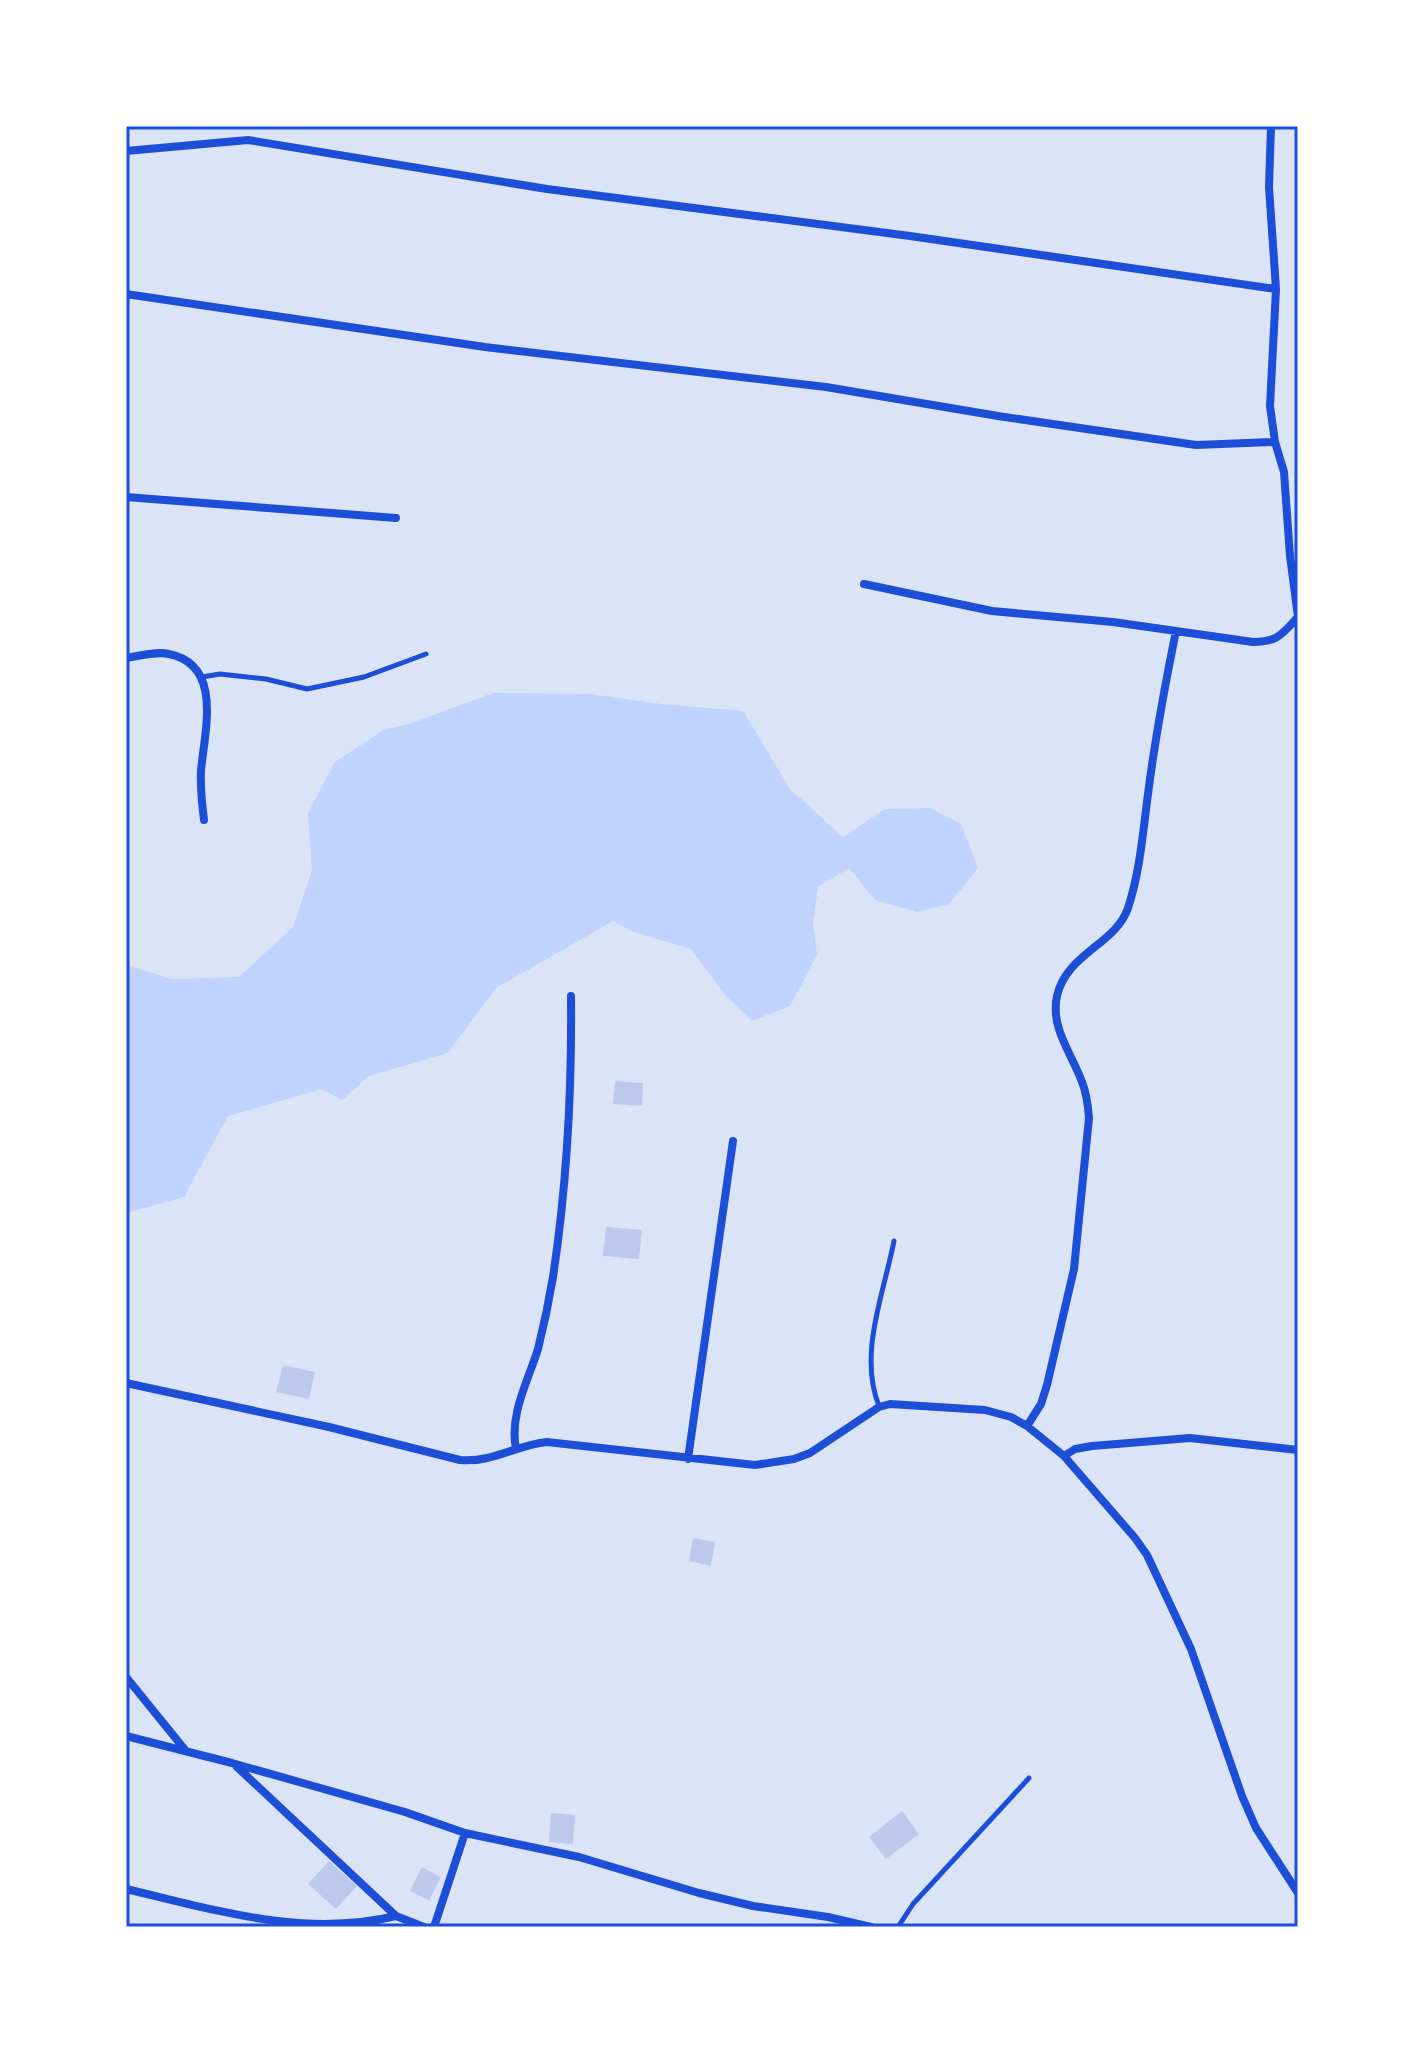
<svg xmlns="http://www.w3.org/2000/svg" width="1424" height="2053" font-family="Lora,serif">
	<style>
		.green { fill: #dbe4f7 }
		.water { fill: #bfd3fe }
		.building { fill: #bdc9ec }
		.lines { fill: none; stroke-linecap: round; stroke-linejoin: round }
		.service { stroke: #1d4ed8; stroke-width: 5 }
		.minor { stroke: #1d4ed8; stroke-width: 8 }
		.neatline { fill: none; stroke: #1d4ed8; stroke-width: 3 }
	</style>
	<rect width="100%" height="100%" fill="#f2f2f2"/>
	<path class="green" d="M126,126h1172v1801h-1172z"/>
	<path class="water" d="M493,693l97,1 71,10 82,7 47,78 53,48 42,-28 45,-1 31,16 17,44 -29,36 -32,8 -42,-12 -26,-32 -31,19 -5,36 4,32 -27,51 -38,15 -27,-26 -34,-46 -58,-17 -20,-11 -117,67 -48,65 -79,23 -27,24 -20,-11 -94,27 -44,81 -58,16v-248l46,14 67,-2 54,-50 19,-57 -4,-57 27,-51 50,-33 24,-5z"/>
	<path class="building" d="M615,1081l28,2 -1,23 -29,-2z
		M606,1227l36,3 -3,29 -36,-3z
		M283,1365l32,7 -6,27 -33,-7z
		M693,1538l22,4 -4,24 -22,-5z
		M902,1811l17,23 -33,25 -17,-22z
		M551,1813l24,2 -2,29 -24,-2z
		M329,1861l28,25 -21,23 -28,-25z
		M422,1867l19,10 -12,23 -19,-9z"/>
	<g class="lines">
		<path class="service" d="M202,677l18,-3 46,5 41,10 57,-12 62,-23
			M879,1406c-21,-52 5,-113 15,-165
			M898,1927l15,-23 116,-126"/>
		<path class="minor" d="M126,151l122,-11 299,49 363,47 366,53
			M126,294l359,53 341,40 172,29 198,29 79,-3
			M126,497l270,21
			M864,584l128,27 121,11 140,20c25,0 29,-8 45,-25l-8,-61 -6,-84 -9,-30 -5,-36 6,-117 -7,-102 2,-61
			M126,658c13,-2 30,-7 43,-4 55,11 35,79 32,117 -1,17 1,33 3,49
			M126,1383l203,44 131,33c32,3 56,-15 87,-18l208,23 39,-6 16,-6 69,-46 11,-3 95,6 26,7 16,9 37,30 71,82 12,17 44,94 51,147 14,32 42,65
			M1027,1426l14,-22 6,-19 27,-116 15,-151c-1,-13 -2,-24 -7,-36 -10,-28 -32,-54 -25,-86 9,-42 59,-52 71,-88 12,-36 15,-77 20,-114 7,-55 17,-109 28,-163
			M516,1449c-7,-34 12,-68 22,-100 6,-24 11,-48 15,-72 14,-93 19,-187 18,-281
			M1064,1456l11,-7 17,-3 98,-8 108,12
			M688,1459l45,-318
			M126,1677l60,74
			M126,1736l106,27 173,49 60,21 114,24 120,36 54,13 75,11 43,10
			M236,1766l160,150 28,11
			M126,1889c90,21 178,49 270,27
			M434,1927l31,-94"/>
	</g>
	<rect width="1424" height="2053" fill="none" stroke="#ffffff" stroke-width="256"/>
	<rect x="128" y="128" width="1168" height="1797" class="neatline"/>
</svg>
